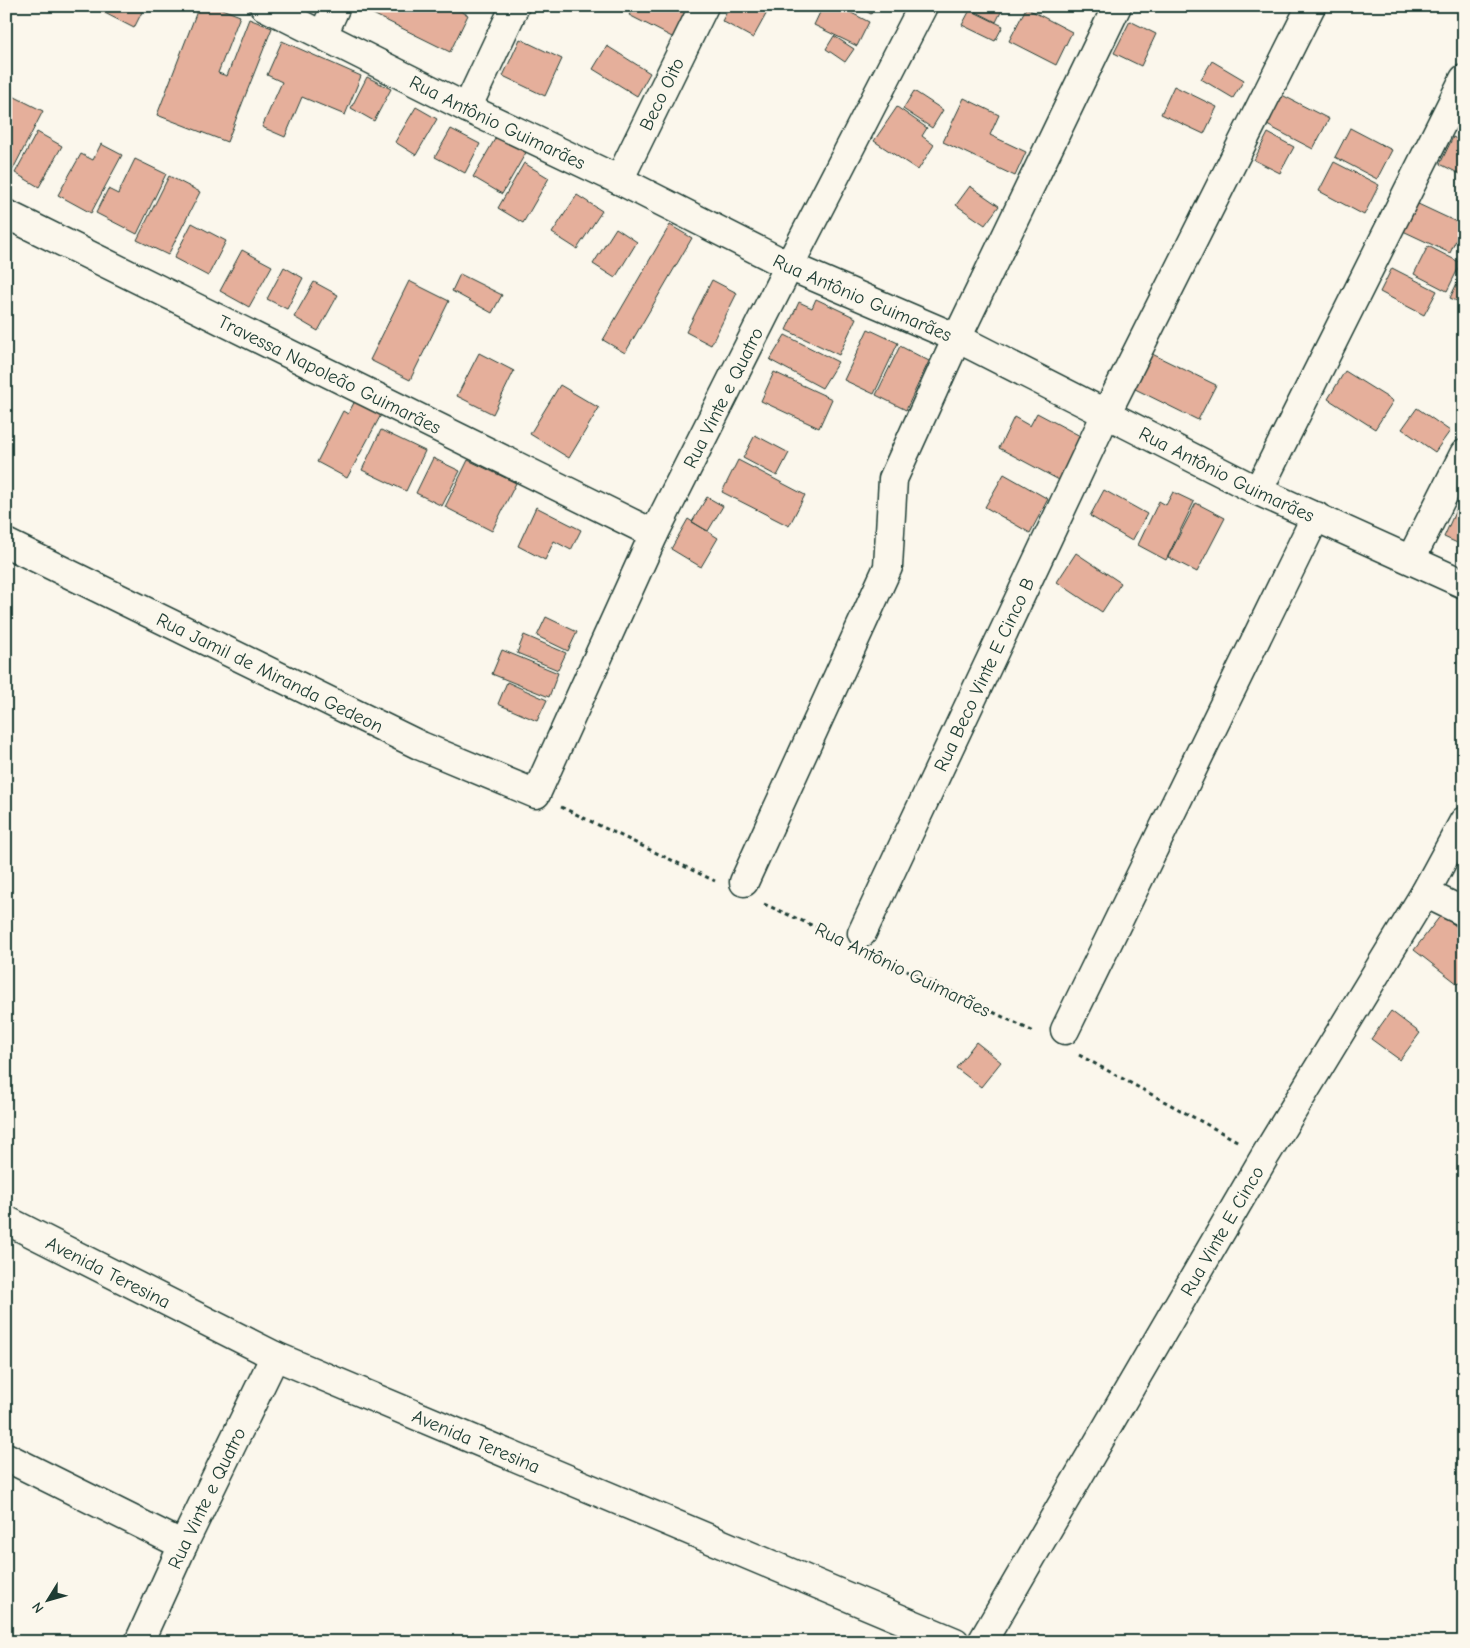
<svg xmlns="http://www.w3.org/2000/svg" width="1470" height="1648" font-family="'Comic Neue',sans-serif">
	<style>
		.building { fill: #e5af9b; stroke: #1f3d34 }
		.lines { fill: none; stroke-linecap: round; stroke-linejoin: round }
		.minor-casing { stroke: #1f3d34; stroke-width: 31 }
		.path { stroke: #1f3d34; stroke-width: 3; stroke-dasharray: 4 4; stroke-linecap: butt }
		.minor { stroke: #fbf7ec; stroke-width: 28 }
		.labels { text-anchor: middle; stroke-width: 5; stroke-linejoin: round; paint-order: stroke }
		.street-label { font-size: 19px; fill: #1f3d34; stroke: #fbf7ec }
	</style>
	<rect width="100%" height="100%" fill="#fbf7ec"/>
	<filter id="ink" filterUnits="userSpaceOnUse"><feTurbulence type="fractalNoise" baseFrequency=".02" numOctaves="2"/><feDisplacementMap in="SourceGraphic" scale="10" xChannelSelector="R" yChannelSelector="G"/><feConvolveMatrix kernelMatrix="1 2 1 2 8 2 1 2 1" color-interpolation-filters="sRGB"/></filter>
	<g filter="url(#ink)">
		<path class="building" d="M101,6h44l-11,22 -35,-18z
			M199,6h15l26,10 -22,57 9,3 22,-57 23,9 -45,114 -70,-27z
			M367,6h84l17,9 -18,37 -85,-42z
			M634,6h57l-17,32 -45,-23z
			M730,6h40v1l-17,31 -31,-17z
			M823,6h15l31,16 -12,24 -43,-21z
			M856,6h19l-4,8z
			M965,6h39l-8,16z
			M1026,8l46,24 -16,33 -47,-24z
			M970,10l33,16 -8,15 -33,-16z
			M1130,21l26,13 -15,32 -27,-13z
			M834,36l20,13 -9,13 -19,-13z
			M520,39l42,20 -17,37 -42,-20z
			M282,41l79,35 -16,39 -43,-18 -17,40 -23,-10 20,-45 -15,-7z
			M607,46l43,27 -13,23 -44,-27z
			M1212,61l32,19 -11,18 -32,-19z
			M367,77l24,12 -17,32 -23,-13z
			M1174,86l43,21 -13,27 -43,-20z
			M914,91l29,19 -11,18 -29,-19z
			M7,93l36,18 -31,60 -6,-3z
			M1280,94l49,25 -16,30 -48,-25z
			M964,98l35,17 -9,20 36,17 -11,24 -72,-34z
			M416,107l21,12 -21,36 -21,-13z
			M897,107l30,21 -5,8 12,9 -16,25 -44,-29z
			M1464,116v19l-8,-4z
			M1350,128l42,22 -15,29 -42,-22z
			M451,129l29,15 -15,29 -30,-16z
			M37,132l25,14 -23,41 -24,-14z
			M499,132l29,17 -26,45 -29,-17z
			M1268,133l26,14 -14,26 -26,-13z
			M1453,137l11,6v28l-2,4 -22,-11z
			M101,144l21,11 -31,58 -33,-18 23,-41 12,6z
			M135,159l31,15 -29,60 -41,-21 12,-24 10,5z
			M1334,162l45,23 -15,30 -45,-24z
			M524,163l25,15 -26,45 -25,-15z
			M169,176l31,16 -32,63 -31,-15z
			M970,186l29,20 -14,19 -29,-20z
			M577,195l25,16 -25,38 -25,-16z
			M1416,203l47,22 -13,28 -47,-22z
			M192,223l34,18 -18,35 -34,-18z
			M670,225l22,13 -67,115 -22,-13z
			M616,228l21,14 -22,36 -22,-14z
			M1428,246l33,17 -14,28 -33,-17z
			M242,250l30,16 -23,41 -29,-16z
			M284,267l19,11 -16,31 -20,-10z
			M1392,268l45,23 -13,24 -44,-23z
			M1464,268v36l-14,-6z
			M460,274l42,21 -10,18 -40,-22z
			M712,280l25,13 -26,52 -25,-13z
			M409,281l40,20 -39,79 -40,-20z
			M314,282l24,13 -20,36 -24,-14z
			M816,299l40,19 -17,37 -53,-25 13,-28 13,6z
			M868,329l30,14 -24,51 -30,-14z
			M785,335l53,27 -16,26 -52,-28z
			M900,346l29,15 -23,49 -30,-15z
			M1146,351l70,34 -18,35 -69,-34z
			M479,353l35,18 -21,43 -36,-18z
			M1345,371l48,30 -18,28 -47,-30z
			M774,372l58,27 -13,29 -58,-27z
			M560,385l39,23 -30,50 -39,-24z
			M356,399l26,14 -35,65 -30,-16 26,-51 5,3z
			M1417,408l33,23 -15,21 -33,-23z
			M1037,413l47,25 -23,43 -62,-33 15,-31 16,9z
			M381,430l44,21 -19,40 -44,-21z
			M755,435l34,18 -12,23 -34,-18z
			M433,458l27,13 -18,35 -26,-13z
			M468,460l48,23 -24,48 -47,-24z
			M738,460l67,35 -16,31 -67,-34z
			M1004,474l44,25 -18,34 -45,-26z
			M1104,490l43,24 -15,27 -42,-25z
			M1173,492l21,10 -28,58 -28,-15 21,-44 7,4z
			M707,497l16,9 -15,25 -16,-9z
			M1196,503l29,15 -28,54 -29,-15z
			M1459,503l5,2v41l-20,-9z
			M536,507l45,23 -10,20 -17,-9 -9,19 -27,-14z
			M688,519l30,19 -17,29 -30,-18z
			M1076,553l45,30 -19,29 -45,-30z
			M546,617l31,15 -9,19 -31,-15z
			M524,635l42,18 -8,17 -41,-17z
			M502,650l56,23 -9,24 -57,-23z
			M507,682l40,18 -10,21 -39,-17z
			M1441,915l23,17v44l-6,8 -44,-34z
			M1391,1011l29,22 -20,27 -29,-21z
			M976,1042l25,20 -20,25 -25,-19z"/>
		<g class="lines">
			<g class="minor-casing">
				<g id="minor">
					<path id="s1" d="M264,6l203,102 152,72 170,86 168,72 301,153 206,93"/>
					<path d="M323,35l13,-29"/>
					<path d="M467,108l48,-102"/>
					<path id="s2" d="M619,180l85,-174"/>
					<path id="s3" d="M6,214l648,320"/>
					<path d="M1258,491l206,-412"/>
					<path id="s4" d="M6,543l415,203 115,48 118,-260 135,-268 134,-260"/>
					<path d="M1411,559l53,-105"/>
					<path d="M744,882l144,-315 5,-88 64,-141 160,-332"/>
					<path d="M1425,893l39,19"/>
					<path id="s5" d="M862,933l244,-519 205,-408"/>
					<path d="M1065,1030l251,-514"/>
					<path id="s6" d="M6,1220l269,136 680,286"/>
					<path d="M6,1457l177,88"/>
					<path id="s7" d="M139,1642l44,-97 92,-189"/>
					<path id="s8" d="M982,1642l283,-486 160,-263 39,-72"/>
				</g>
			</g>
			<path class="path" d="M561,807l154,74
				M764,904l70,31
				M878,956l158,77
				M1079,1055l160,87"/>
			<use href="#minor" class="minor"/>
		</g>
	</g>
	<g class="labels">
		<g class="street-label">
			<text dy="7" stroke="none"><textPath href="#s2" startOffset="96">Beco Oito</textPath></text>
			<text dy="7" stroke="none"><textPath href="#s1" startOffset="261">Rua Antônio Guimarães</textPath></text>
			<text dy="7" stroke="none"><textPath href="#s1" startOffset="666">Rua Antônio Guimarães</textPath></text>
			<text dy="7" stroke="none"><textPath href="#s3" startOffset="361">Travessa Napoleão Guimarães</textPath></text>
			<text dy="7" stroke="none"><textPath href="#s4" startOffset="1025">Rua Vinte e Quatro</textPath></text>
			<text dy="7" stroke="none"><textPath href="#s1" startOffset="1071">Rua Antônio Guimarães</textPath></text>
			<text dy="7" stroke="none"><textPath href="#s4" startOffset="294">Rua Jamil de Miranda Gedeon</textPath></text>
			<text dy="7" stroke="none"><textPath href="#s5" startOffset="286">Rua Beco Vinte E Cinco B</textPath></text>
			<text transform="translate(903 969) rotate(26)" y="7">Rua Antônio Guimarães</text>
			<text dy="7" stroke="none"><textPath href="#s8" startOffset="476">Rua Vinte E Cinco</textPath></text>
			<text dy="7" stroke="none"><textPath href="#s6" startOffset="115">Avenida Teresina</textPath></text>
			<text dy="7" stroke="none"><textPath href="#s6" startOffset="520">Avenida Teresina</textPath></text>
			<text dy="7" stroke="none"><textPath href="#s7" startOffset="159">Rua Vinte e Quatro</textPath></text>
		</g>
	</g>
	<rect width="1470" height="1648" fill="none" stroke="#fbf7ec" stroke-width="25"/>
	<rect x="12" y="12" width="1445" height="1623" fill="none" stroke="#1f3d34" stroke-width="2" filter="url(#ink)"/>
	<g transform="translate(48 1600) rotate(233)" stroke="#fbf7ec" stroke-width="4" paint-order="stroke">
	<path d="M0-4L9 19L0 12L-9 19Z" fill="#1f3d34"/>
	<text y="-8" font-size="14" font-weight="bold" text-anchor="middle" fill="#1f3d34">N</text>
	</g>
</svg>
